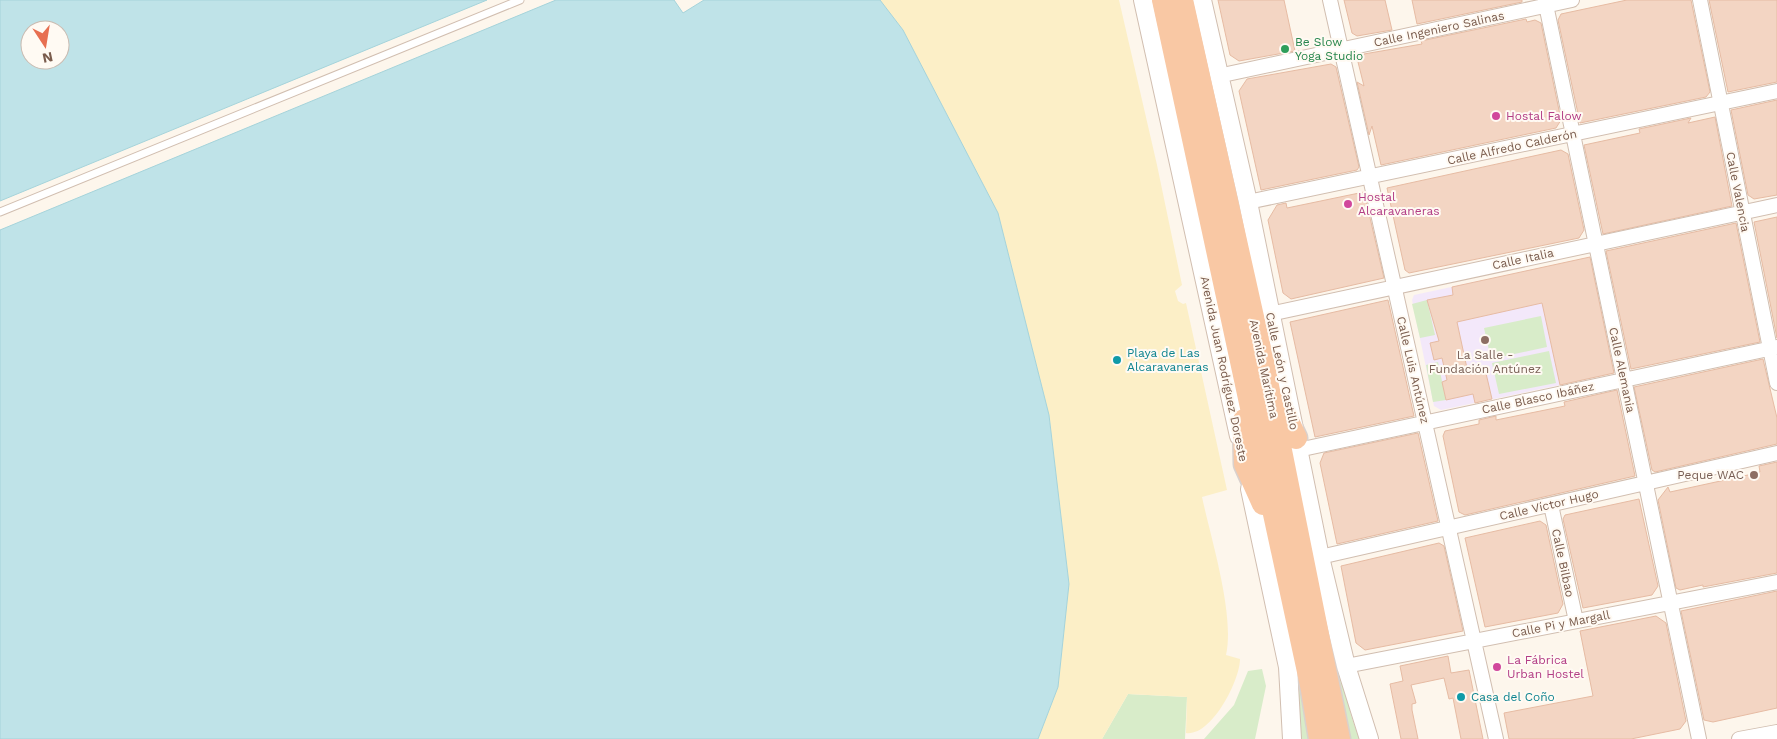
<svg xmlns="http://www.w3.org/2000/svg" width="1777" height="739" font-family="'Work Sans',sans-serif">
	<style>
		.education { fill: #f3e8fa }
		.green { fill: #d8ecc9 }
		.sand { fill: #fcefc7 }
		.water { fill: #bfe3e8; stroke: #a5d3da; fill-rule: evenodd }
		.building { fill: #f3d5c3; stroke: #e6bba3 }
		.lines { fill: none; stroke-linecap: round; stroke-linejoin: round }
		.service-casing { stroke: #d1beb0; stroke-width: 9 }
		.minor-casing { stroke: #d1beb0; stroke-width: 16 }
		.tertiary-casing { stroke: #d1beb0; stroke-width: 20 }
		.trunk-casing { stroke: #dad1cd; stroke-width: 25 }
		.service { stroke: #fff; stroke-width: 7 }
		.minor { stroke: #fff; stroke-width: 14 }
		.tertiary { stroke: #fff; stroke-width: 18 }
		.trunk { stroke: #f9c8a4; stroke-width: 22 }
		.leisure-dot { fill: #2e9e5b; stroke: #fffaf3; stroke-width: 2 }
		.hotel-dot { fill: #d1479c; stroke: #fffaf3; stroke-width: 2 }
		.education-dot { fill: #8d6e63; stroke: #fffaf3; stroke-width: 2 }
		.culture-dot { fill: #0f9aa8; stroke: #fffaf3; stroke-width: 2 }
		.labels { text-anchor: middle; stroke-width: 4; stroke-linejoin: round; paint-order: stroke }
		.street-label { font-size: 12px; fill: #7a5c4d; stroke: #fffaf3 }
		.leisure-label { font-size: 12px; fill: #27864d; stroke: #fffaf3; text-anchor: start }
		.hotel-label { font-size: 12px; fill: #b23c85; stroke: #fffaf3; text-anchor: start }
		.culture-label { font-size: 12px; fill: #0d838f; stroke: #fffaf3; text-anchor: start }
		.education-label { font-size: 12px; fill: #785e54; stroke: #fffaf3 }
	</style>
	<rect width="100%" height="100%" fill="#fdf6ec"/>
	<path class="education" d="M1535,269l25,116 -119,25 -7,-4 -22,-106 2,-5z"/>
	<path class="green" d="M1427,300l8,35 -15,3 -8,-34z
		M1541,316l6,31 -56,12 -7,-31z
		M1549,351l7,32 -57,11 -7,-31z
		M1438,362l8,38 -13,2 -7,-37z
		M1320,590h3l28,125 8,24h-12z
		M1282,599l29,140h-11z
		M1262,669l4,17 -11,53h-51l30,-34 14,-34z
		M1128,694l59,3 -2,42h-83z"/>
	<path class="sand" d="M880,0h239l38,165 25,120 -7,6 3,10 5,3 3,-1 41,187 -25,7c9,42 33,118 24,158l14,4c0,22 -29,78 -54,74l1,-36 -59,-3 -26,45h-64l20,-52 11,-103 -20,-169 -51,-202 -95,-183z"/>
	<path class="water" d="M0,0h487l-487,201zM30,30h30v30h-30z
		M556,0h118l9,13 21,-13h176l23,30 95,183 51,202 20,169 -11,103 -20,52h-1038v-509z"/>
	<path class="building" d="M1218,0h66l11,51 -56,10 -9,-6z
		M1344,0h41l7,30 -35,6 -5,-3z
		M1412,0h110v2l-105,22z
		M1627,0h64l19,92 -4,5 -126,26 -22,-103 3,-6z
		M1709,0h68v82l-49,10z
		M1526,19l1,3 8,-2 6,3 20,97 -5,8 -175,37 -9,-39 -3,9 -12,-53 7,4 -6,-24 6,-8 58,-10 -1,-3z
		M1331,64l5,3 23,100 -2,3 -96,20 -22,-99 8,-12z
		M1777,100v95l-23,4 -6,-4 -17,-85z
		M1715,117l17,89 -129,28 -19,-89 56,-12 -1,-4 52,-11 -3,5z
		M1561,150l7,4 16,76 -5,8 -170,35 -4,-3 -18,-82z
		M1364,192l20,86 -93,21 -8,-6 -15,-73 9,-15 9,-2 1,5z
		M1777,217v121l-23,-116z
		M1736,223l24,119 -129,27 -25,-118z
		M1590,257l24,116 -54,12 -18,-82 -85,19 11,51 17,-4 7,30 -17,4 -2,-9 -27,6 -4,-18 5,-2 -5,-22 -8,2 -4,-17 9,-2 -12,-41 26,-5 -1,-8z
		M1388,300l26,116 -99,21 -25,-115z
		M1763,359l14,59v26l-122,28 -3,-2 -18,-83z
		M1617,390l18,86 -170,39 -6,-3 -16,-76 2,-5 34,-7v-4l17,-4v4l69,-14 -1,-4z
		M1418,433l20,88 -101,23 -17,-81 4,-10z
		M1777,462v111l-74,14v-2l-23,5 -4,-2 -18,-88 10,-13 2,5 78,-17 12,-3 -1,-6z
		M1639,499l19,87 -6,9 -69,13 -20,-89 2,-4z
		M1540,521l6,4 17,79 -5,9 -73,14 -20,-89z
		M1439,543l5,3 19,85 -98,19 -9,-7 -15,-77z
		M1777,591v117l-64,14 -9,-2 -23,-109z
		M1656,616l10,7 20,98 -6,8 -49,10h-122l-5,-26 89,-17 -13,-65z
		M1448,656l3,17 18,-3 14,69h-22l-8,-41 -4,1 -5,-21 -33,7 5,18 -4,1v6l6,29h-17l-11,-55 13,-3 -3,-15z"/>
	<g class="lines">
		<g class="service-casing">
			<path id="service" d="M0,212l520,-212"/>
		</g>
		<g class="minor-casing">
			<path id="minor" d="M1330,0l166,739
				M1545,0l154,739
				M1700,0l77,383
				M1218,76l354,-76
				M1248,202l529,-111
				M1270,314l507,-109
				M1298,450l479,-103
				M1551,505l25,116
				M1320,557l457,-104
				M1346,666l431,-84
				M1739,739l38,-7"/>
		</g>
		<g class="tertiary-casing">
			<path id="tertiary" d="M1143,0l96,436
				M1202,0l46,202 72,355 26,109 23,73
				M1250,489l38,178 4,72"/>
		</g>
		<g class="trunk-casing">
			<path id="trunk" d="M1163,0l149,690 8,49
				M1182,0l82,366 75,373
				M1281,406l15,32
				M1244,420l1,44 18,40"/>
		</g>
		<use href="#service" class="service"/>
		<use href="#minor" class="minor"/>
		<use href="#tertiary" class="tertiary"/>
		<use href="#trunk" class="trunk"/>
	</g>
	<circle class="leisure-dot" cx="1285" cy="49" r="5"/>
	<g class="hotel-dot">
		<circle cx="1496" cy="116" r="5"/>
		<circle cx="1348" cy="204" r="5"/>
		<circle cx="1497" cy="667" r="5"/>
	</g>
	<g class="education-dot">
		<circle cx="1485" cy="340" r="5"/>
		<circle cx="1754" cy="475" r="5"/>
	</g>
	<g class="culture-dot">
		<circle cx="1117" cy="360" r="5"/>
		<circle cx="1461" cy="697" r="5"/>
	</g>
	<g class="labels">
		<g class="street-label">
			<text transform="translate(1439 29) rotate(-12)" y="4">Calle Ingeniero Salinas</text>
			<text transform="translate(1512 147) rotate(-12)" y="4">Calle Alfredo Calderón</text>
			<text transform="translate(1738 192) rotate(79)" y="4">Calle Valencia</text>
			<text transform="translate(1523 259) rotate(-12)" y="4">Calle Italia</text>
			<text transform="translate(1224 369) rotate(78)" y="4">Avenida Juan Rodríguez Doreste</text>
			<text transform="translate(1264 369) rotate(78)" y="4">Avenida Marítima</text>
			<text transform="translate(1413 370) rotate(77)" y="4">Calle Luis Antúnez</text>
			<text transform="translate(1622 370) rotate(78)" y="4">Calle Alemania</text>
			<text transform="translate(1282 371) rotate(78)" y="4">Calle León y Castillo</text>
			<text transform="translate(1538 398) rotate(-12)" y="4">Calle Blasco Ibáñez</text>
			<text transform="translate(1549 505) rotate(-13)" y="4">Calle Víctor Hugo</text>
			<text transform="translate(1563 563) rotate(78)" y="4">Calle Bilbao</text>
			<text transform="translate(1561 624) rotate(-11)" y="4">Calle Pi y Margall</text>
		</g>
		<g class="leisure-label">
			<text x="1295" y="46">Be Slow<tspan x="1295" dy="14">Yoga Studio</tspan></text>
		</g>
		<g class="hotel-label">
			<text x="1506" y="120">Hostal Falow</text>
			<text x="1358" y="201">Hostal<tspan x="1358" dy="14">Alcaravaneras</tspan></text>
			<text x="1507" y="664">La Fábrica<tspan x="1507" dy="14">Urban Hostel</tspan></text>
		</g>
		<g class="culture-label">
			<text x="1127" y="357">Playa de Las<tspan x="1127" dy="14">Alcaravaneras</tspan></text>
			<text x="1471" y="701">Casa del Coño</text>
		</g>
		<g class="education-label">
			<text x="1485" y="359">La Salle -<tspan x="1485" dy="14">Fundación Antúnez</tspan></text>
			<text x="1744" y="479" text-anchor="end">Peque WAC</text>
		</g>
	</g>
	<g transform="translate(45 45) rotate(168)"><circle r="24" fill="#fffaf3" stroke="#cabbb1"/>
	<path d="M0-4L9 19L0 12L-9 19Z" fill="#e76f51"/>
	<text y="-8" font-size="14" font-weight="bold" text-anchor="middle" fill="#7a5c4d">N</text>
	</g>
</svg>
